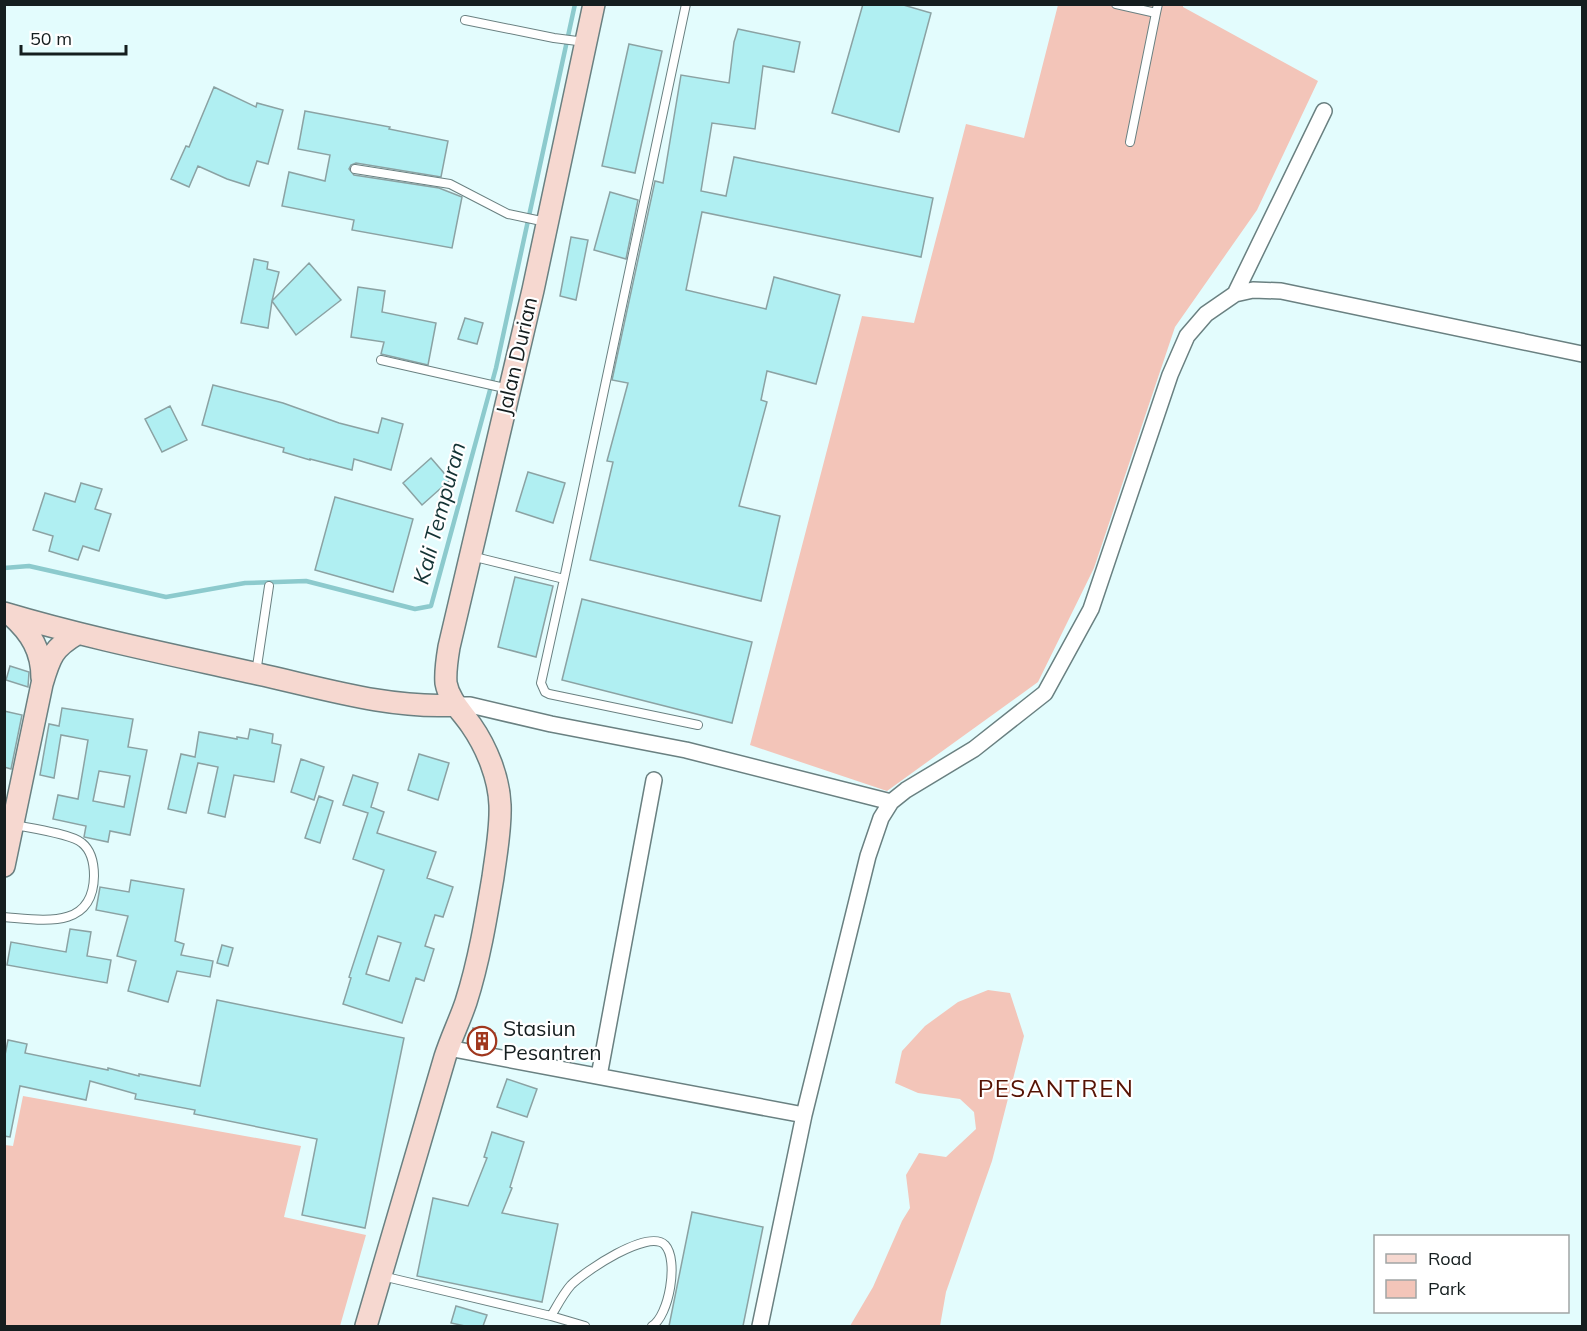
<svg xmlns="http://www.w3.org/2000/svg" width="1587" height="1331" font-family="Mulish,sans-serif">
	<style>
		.green { fill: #f3c5b9 }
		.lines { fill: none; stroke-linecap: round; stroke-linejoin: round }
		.stream { stroke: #8ccacd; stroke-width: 4.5 }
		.building { fill: #b0eff2; stroke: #8ba2a3; stroke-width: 1.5; fill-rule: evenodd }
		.service-casing { stroke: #6a8081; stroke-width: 10 }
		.minor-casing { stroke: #6a8081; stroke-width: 18 }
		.secondary-casing { stroke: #6a8081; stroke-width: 24 }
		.service { stroke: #fff; stroke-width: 8 }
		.minor { stroke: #fff; stroke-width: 15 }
		.secondary { stroke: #f6d8d0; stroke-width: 21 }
		.labels { text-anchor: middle; stroke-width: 4.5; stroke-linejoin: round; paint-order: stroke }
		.street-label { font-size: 21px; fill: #151e1f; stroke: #fff }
		.poi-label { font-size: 21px; fill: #151e1f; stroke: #fff; text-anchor: start }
		.water-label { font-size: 22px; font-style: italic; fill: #133334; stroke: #fff }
		.quarter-label { font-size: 24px; letter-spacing: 1.5px; fill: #551304; stroke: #fff }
	</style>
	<rect width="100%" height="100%" fill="#e3fcfd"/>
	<path class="green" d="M1058,5h125v2l135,74 -61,129 -82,117 -81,241 -56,114 -151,109 -137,-46 112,-429 52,7 52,-199 58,14z
		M988,990l22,3 14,43 -32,125 -46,131 -6,34h-90l23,-39 29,-66 8,-13 -4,-33 13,-22 27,4 30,-28 -2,-17 -14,-13 -42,-6 -23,-10 7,-32 23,-25 33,-24z
		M23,1096l278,50 -17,71 82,18 -26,91h-335v-181l8,1z"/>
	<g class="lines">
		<path class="stream" d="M4,568l25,-2 137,31 79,-14 61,-2 109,28 16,-3 65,-238 79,-364"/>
	</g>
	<path class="building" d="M863,4h37l31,9 -32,119 -67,-19z
		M738,29l62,13 -6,30 -31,-6 -8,63 -43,-6 -11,68 25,5 8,-39 199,41 -12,59 -219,-45 -16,78 80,19 8,-32 66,18 -24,89 -49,-13 -6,29 6,2 -28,104 41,10 -19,85 -171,-41 23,-98 -6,-1 21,-78 -16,-3 43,-199 8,2 18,-108 48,8 5,-41z
		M629,44l33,7 -27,122 -33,-7z
		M214,87l42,20 1,-4 26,7 -15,54 -11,-3 -8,25 -22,-7 -29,-13 -9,21 -18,-8 15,-33 3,1z
		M305,111l85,16 -1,2 59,12 -7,36 -85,-14 -5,2 -2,4 5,6 85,13 23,9 -10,51 -100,-18 2,-10 -72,-14 7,-34 36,9 5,-26 -32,-6z
		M610,192l28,8 -12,59 -32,-9z
		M571,237l17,3 -12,60 -16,-4z
		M254,259l14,3 -1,7 12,3 -7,29 -4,27 -27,-5z
		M309,263l32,37 -45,35 -24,-34z
		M358,287l27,4 -3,21 54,11 -8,42 -47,-11 3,-12 -33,-5z
		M465,318l18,5 -6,21 -19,-5z
		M213,385l70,18 56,20 39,10 4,-15 21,6 -12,46 -37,-11 -2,11 -42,-11v1l-27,-8 1,-4 -82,-23z
		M170,406l17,34 -25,12 -17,-33z
		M431,458l19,22 -28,25 -19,-22z
		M528,472l37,11 -12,40 -37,-12z
		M81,483l21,6 -7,20 16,5 -12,37 -16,-5 -5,14 -29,-9 4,-15 -20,-6 12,-37 30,9z
		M335,497l78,22 -20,73 -78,-22z
		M515,577l38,9 -17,71 -38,-10z
		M582,599l170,43 -20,81 -170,-43z
		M10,666l19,6 -1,15 -22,-7z
		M62,708l71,11 -5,28 19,3 -17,85 -20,-4 -2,11 -24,-5 2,-11 -33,-7 5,-24 20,4 10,-59 -27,-5 -7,43 -14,-3 9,-51 10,2zM99,771l31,5 -6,31 -31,-6z
		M4,711l18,4 -11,54 -7,-2z
		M250,729l23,5 -1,9 9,2 -7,37 -40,-7 -9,42 -17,-4 10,-46 -20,-4 -12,50 -18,-4 13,-55 14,3 4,-25 38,7v-2l11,2z
		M419,754l30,9 -11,37 -30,-10z
		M301,759l23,8 -10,33 -23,-8z
		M353,775l25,8 -7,24 13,5 -7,21 59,19 -9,26 26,9 -10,30 -8,-2 -10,31 9,3 -10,32 -8,-3 -14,45 -59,-19 8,-26 -2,-1 35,-107 -31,-11 15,-46 -25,-8zM378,936l23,7 -12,38 -23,-7z
		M319,796l14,5 -13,42 -15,-5z
		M131,880l53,9 -9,52 9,3 -3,11 32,6 -3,16 -33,-6 -9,31 -40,-11 8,-30 -19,-5 11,-40 -32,-6 4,-23 29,5z
		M70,929l21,3 -4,24 24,4 -4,23 -100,-18 4,-23 55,10z
		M222,945l11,3 -5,18 -11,-3z
		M217,1000l187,38 -39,190 -63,-13 15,-76 -123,-25 1,-4 -60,-11 1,-5 -46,-13 -4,19 -66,-14 -10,51 -6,-1v-76l4,-20 19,4 -2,9 83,17v-2l31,8v-2l61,12z
		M473,1028l22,5 -3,13 -22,-4z
		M507,1079l30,10 -10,28 -30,-10z
		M492,1132l32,10 -14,45 2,1 -10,25 56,11 -16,78 -125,-26 16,-78 35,8 19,-48 -3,-1z
		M692,1212l71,15 -20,99h-74z
		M456,1306l31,9 -4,11h-18l-14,-3z"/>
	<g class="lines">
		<g class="service-casing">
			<path id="service" d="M1116,4l40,9 2,-9
				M465,20l89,18 31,4
				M1130,142l26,-129
				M355,169l95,15 58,30 38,8
				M381,360l128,29
				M471,556l93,23 122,-575
				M564,579l-23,104 4,9 4,2 149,31
				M256,673l13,-87
				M4,917c39,3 89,13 90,-41 0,-12 -2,-25 -12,-33 -10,-9 -52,-15 -67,-18
				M382,1276l169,40 34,10
				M551,1316c6,-10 12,-22 20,-31 13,-13 77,-57 94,-40 14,15 4,71 -13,81"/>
		</g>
		<g class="minor-casing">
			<path id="minor" d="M1235,294l89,-183
				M455,705h15l81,19 135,26 205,52
				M448,1048l356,67
				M599,1076l55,-296
				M760,1326l44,-211 64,-259 13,-38 10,-16 15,-12 68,-41 71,-56 46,-84 79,-234 17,-39 19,-22 29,-20 18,-4 28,1 301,63"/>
		</g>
		<g class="secondary-casing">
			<path id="secondary" d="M4,613c84,25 169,42 254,61 64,14 131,35 197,31
				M11,615c20,18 31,36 31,63
				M4,866l38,-182c8,-27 11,-36 35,-50
				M366,1326c26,-90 52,-180 79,-269 6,-19 15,-37 21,-55 13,-41 20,-83 27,-125 3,-23 8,-48 7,-72 -1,-27 -13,-57 -29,-80 -9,-13 -22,-25 -25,-42 -1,-12 1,-24 3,-36l84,-357 61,-286"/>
		</g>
		<use href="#service" class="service"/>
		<use href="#minor" class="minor"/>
		<use href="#secondary" class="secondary"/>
	</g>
	<defs>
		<g id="building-ring" transform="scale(1.5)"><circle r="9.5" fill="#fff" stroke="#a0371e" stroke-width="1.5"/><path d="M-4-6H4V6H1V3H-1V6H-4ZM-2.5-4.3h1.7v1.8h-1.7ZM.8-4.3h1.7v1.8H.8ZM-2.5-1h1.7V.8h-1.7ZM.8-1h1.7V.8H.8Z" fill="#a0371e"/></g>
	</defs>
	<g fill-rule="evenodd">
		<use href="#building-ring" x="482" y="1041"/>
	</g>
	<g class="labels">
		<g class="street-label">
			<text transform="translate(517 356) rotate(-77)" y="7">Jalan Durian</text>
		</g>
		<g class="poi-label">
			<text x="503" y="1036">Stasiun<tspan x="503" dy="24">Pesantren</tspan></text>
		</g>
		<g class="water-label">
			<text transform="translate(439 513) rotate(-75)" y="8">Kali Tempuran</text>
		</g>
		<g class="quarter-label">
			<text x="1056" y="1097">PESANTREN</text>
		</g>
	</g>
	<rect width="1587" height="1331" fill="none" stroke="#151e1f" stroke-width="12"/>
	<rect x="1374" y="1235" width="195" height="78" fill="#ffffff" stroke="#a1a5a5" stroke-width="1.5"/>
	<rect x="1386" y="1254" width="30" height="9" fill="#f6d8d0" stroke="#a1a5a5" stroke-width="1.5"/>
	<text x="1428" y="1265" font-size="18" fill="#151e1f">Road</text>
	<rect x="1386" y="1280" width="30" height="18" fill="#f3c5b9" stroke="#a1a5a5" stroke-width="1.5"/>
	<text x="1428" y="1295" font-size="18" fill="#151e1f">Park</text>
	<path d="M21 45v9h105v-9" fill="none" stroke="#151e1f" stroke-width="3"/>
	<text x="30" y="45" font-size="18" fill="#151e1f" stroke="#ffffff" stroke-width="4.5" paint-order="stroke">50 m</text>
</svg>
